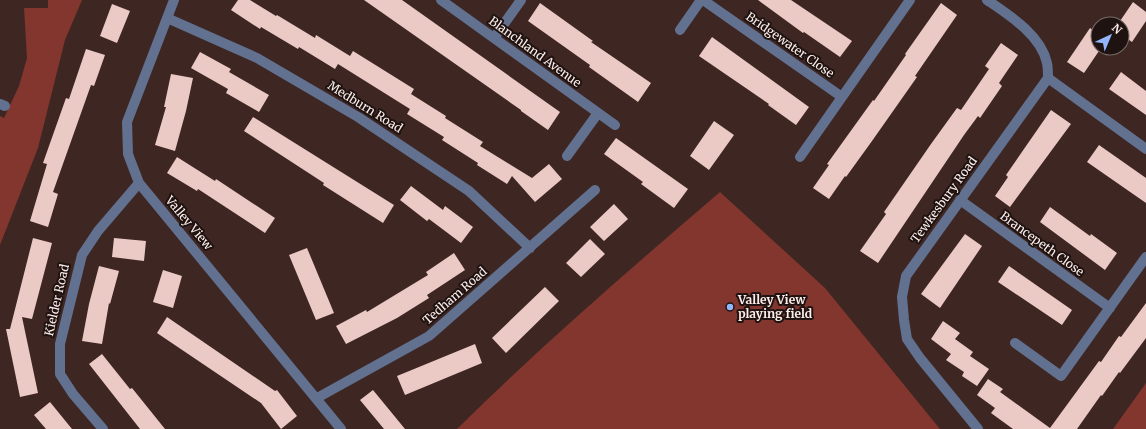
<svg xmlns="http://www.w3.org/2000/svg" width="1146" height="429" font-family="Merriweather,serif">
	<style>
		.green { fill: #82362d }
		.building { fill: #ebcac5 }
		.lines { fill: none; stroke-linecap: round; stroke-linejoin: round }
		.street { stroke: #61718f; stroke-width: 10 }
		.poi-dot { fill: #93b7fd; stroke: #1e1311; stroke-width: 1.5 }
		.labels { text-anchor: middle; stroke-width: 4; stroke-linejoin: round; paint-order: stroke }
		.street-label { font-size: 12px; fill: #feeeeb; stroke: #1e1311 }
		.poi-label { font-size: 12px; font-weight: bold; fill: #feeeeb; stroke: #1e1311; text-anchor: start }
	</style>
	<rect width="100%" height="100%" fill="#3e2623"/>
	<path class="green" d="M48,0h34l-17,40 -27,108 -38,97v-129l4,2 15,-32 8,-28 -3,-50h24z
		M720,192l105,96 115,141h-483c84,-83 173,-160 263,-237z
		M1146,383v46h-33z"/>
	<path class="building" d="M238,0h12l26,16 1,-1 38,23 1,-3 34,21 3,-5 61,38 -3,5 35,22 -1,2 38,24 -3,4 52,32 17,-14 13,15 -27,23 -23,-26 -5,8 -30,-19 1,-2 -36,-23 2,-3 -37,-23 3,-5 -72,-45 -3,5 -36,-22 -1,2 -37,-22 -1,2 -29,-19z
		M364,0h38l158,112 -12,18 -27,-19v-1z
		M758,0h33l61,41 -12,16 -36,-25 -1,1z
		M1133,2l13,10v9l-14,21 -10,-7v-11h-4z
		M540,3l53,38 -2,1 60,41 -13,19 -49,-35 1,-2 -62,-44z
		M941,3l16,12 -42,61 2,1 -45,64 -26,36 -1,-1 -16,23 -16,-11 16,-23 -2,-1 46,-64 1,1 32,-46 -1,-1z
		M112,4l18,7 -13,32 -17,-7z
		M1090,28l8,6v14h3l-17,25 -17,-11z
		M712,37l97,70 -13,18 -28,-20 1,-1 -70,-48z
		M1001,43l17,12 -19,28 3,3 -22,32 -2,-2 -14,19 -86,128 -18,-12 26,-37 -2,-2 47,-68 26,-36 4,2 28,-41 -4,-3z
		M86,49l19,6 -11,31 -3,-1 -38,107 5,2 -10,33 -18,-6 17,-57 -4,-1 23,-65 3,1z
		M200,52l31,17 -2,3 40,23 -10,17 -33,-19 2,-4 -37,-21z
		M1121,72l25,19v24l-37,-26z
		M171,74l22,4 -7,33 -11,40 -20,-6 11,-38h-2z
		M1051,110l20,14 -61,83 -15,-11 13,-19 -2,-2z
		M253,117l141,88 -11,18 -60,-38 1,-2 -80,-52z
		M714,121l20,14 -25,35 -19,-14z
		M616,138l72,51 -14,19 -33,-24 2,-2 -39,-28z
		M1099,145l47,33v25l-59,-41z
		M177,157l38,24 1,-2 59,39 -10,15 -67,-44 -1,2 -30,-18z
		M411,186l32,24 2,-4 28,21 -12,16 -32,-24 -2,2 -27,-21z
		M614,204l14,15 -24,22 -14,-14z
		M1050,207l40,29 1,-2 26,19 -12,17 -65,-48z
		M965,234l17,12 -42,62 -19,-14z
		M33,238l19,5 -20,76 -10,-2 16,76 -18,4 -14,-68h4z
		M114,238l32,3 -2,20 -32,-4z
		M590,239l15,15 -24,23 -15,-14z
		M307,248l27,65 -18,7 -27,-65z
		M454,253l11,17 -38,25 2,3 -32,20 -51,26 -10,-18 30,-16 1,2 61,-37 -2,-3z
		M99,266l20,5 -9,33 -1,-1 -7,41 -20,-3 7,-37z
		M1009,266l63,44 -10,15 -64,-43z
		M163,270l19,6 -9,32 -20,-6z
		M545,287l14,14 -53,52 -14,-15z
		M1146,303v35l-26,35 -1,-1 -17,24 -1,-1 -24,34h-64l-22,-16 4,-5 -18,-13 11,-16 15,10 -3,3 50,36 49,-67 2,1 18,-26 2,1z
		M167,317l108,74 2,-1 20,26 -16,13 -20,-26 -104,-70z
		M943,321l17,12 -5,6 18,13 -3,4 19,13 -12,17 -15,-10 2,-4 -18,-12 5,-6 -20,-15z
		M475,344l7,19 -77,32 -8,-19z
		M102,354l28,35 2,-1 33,41h-25l-51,-65z
		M373,390l32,39h-21l-24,-29z
		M50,402l22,27h-26l-12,-14z"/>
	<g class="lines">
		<path class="street" d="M174,0l-47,122 1,32 11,29 202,246
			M441,0l174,125
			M703,0l139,97
			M167,18l90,40 101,59 111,74 61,57
			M680,30l21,-30
			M494,38l27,-38
			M1048,78l98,71
			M0,104l5,2
			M567,156l31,-43
			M800,157l110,-157
			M960,200l150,108
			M1015,343l46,33 85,-119
			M317,398l112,-62 166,-146
			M103,429l-30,-35 -13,-20v-30l22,-89 16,-24 41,-48
			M978,429l-58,-71 -13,-19 -3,-19 -2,-23 4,-21 142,-198c0,-5 0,-10 -1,-15 -6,-28 -38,-48 -60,-63"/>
	</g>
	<circle class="poi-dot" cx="730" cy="307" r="4"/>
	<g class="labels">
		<g class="street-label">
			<text transform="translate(790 45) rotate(35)" y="4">Bridgewater Close</text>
			<text transform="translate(535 52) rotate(36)" y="4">Blanchland Avenue</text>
			<text transform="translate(365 107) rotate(32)" y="4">Medburn Road</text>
			<text transform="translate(944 200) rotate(-54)" y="4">Tewkesbury Road</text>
			<text transform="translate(189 223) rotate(50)" y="4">Valley View</text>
			<text transform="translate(1042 244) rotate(36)" y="4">Brancepeth Close</text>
			<text transform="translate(455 296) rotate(-41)" y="4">Tedham Road</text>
			<text transform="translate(57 300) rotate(-77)" y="4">Kielder Road</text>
		</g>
		<g class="poi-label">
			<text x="738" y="304">Valley View<tspan x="738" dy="14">playing field</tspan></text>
		</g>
	</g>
	<g transform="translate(1110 36) rotate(44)"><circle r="19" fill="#1e1311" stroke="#786b68"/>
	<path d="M0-3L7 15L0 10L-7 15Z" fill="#93b7fd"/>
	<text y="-6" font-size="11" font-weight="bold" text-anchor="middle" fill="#feeeeb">N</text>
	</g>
</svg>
